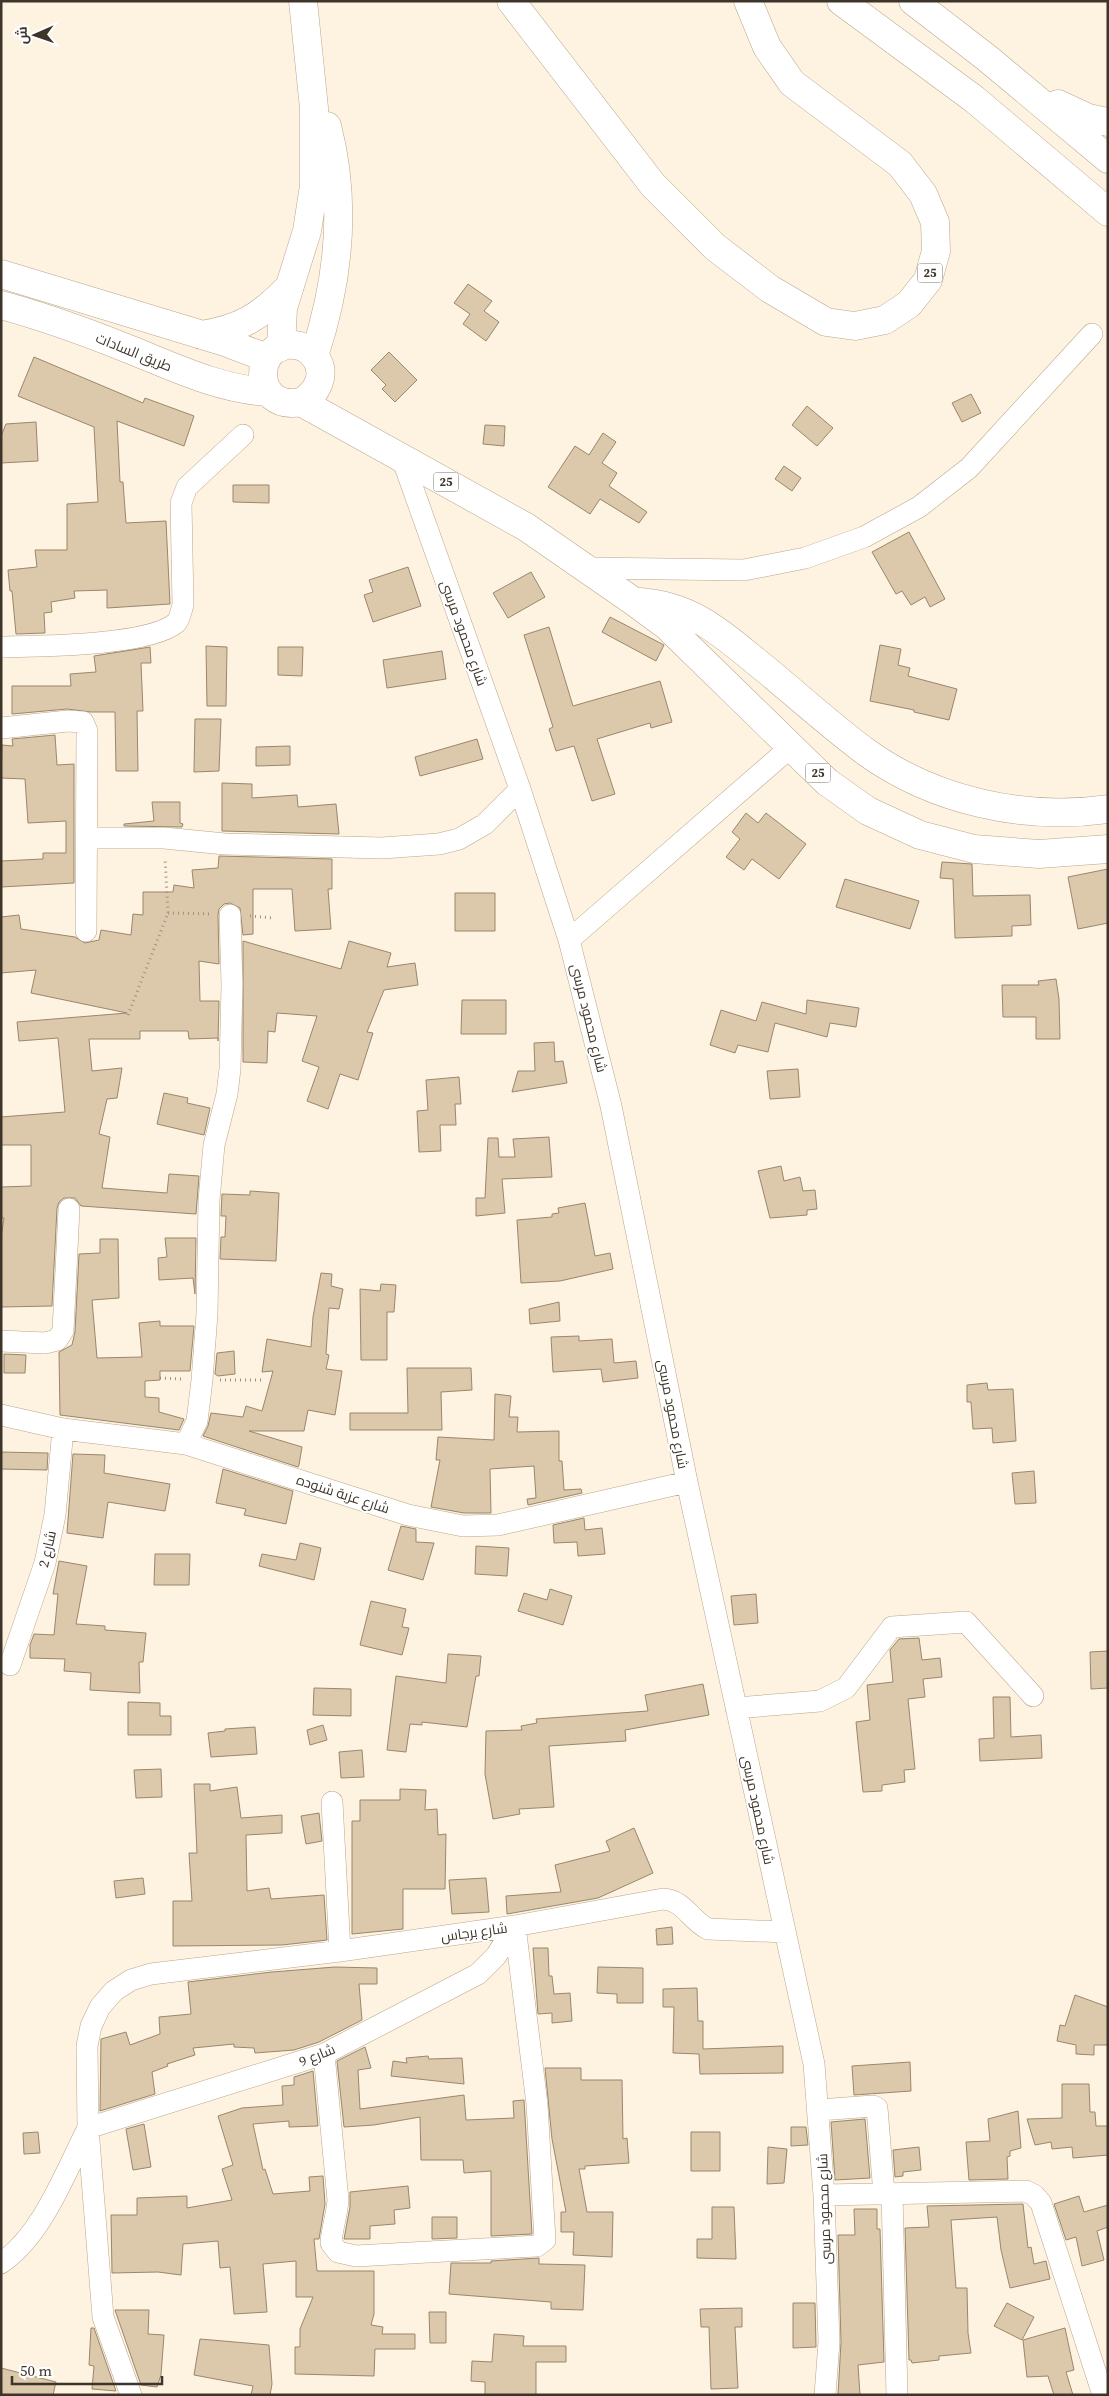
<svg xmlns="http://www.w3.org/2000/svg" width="1109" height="2396" font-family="'Source Serif 4',Cairo,serif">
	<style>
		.building { fill: #dcc8ab; stroke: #9a876c }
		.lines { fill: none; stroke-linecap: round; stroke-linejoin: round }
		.minor-casing { stroke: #baa68a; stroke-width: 22 }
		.primary-casing { stroke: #baa68a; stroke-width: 29 }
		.path { stroke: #9c9283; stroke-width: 3; stroke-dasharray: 1 4; stroke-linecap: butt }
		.minor { stroke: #fff; stroke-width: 21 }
		.primary { stroke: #fff; stroke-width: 28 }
		.labels { text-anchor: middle; stroke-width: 4; stroke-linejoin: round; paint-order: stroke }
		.shield { fill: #fff; stroke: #777269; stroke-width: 1 }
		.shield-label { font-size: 12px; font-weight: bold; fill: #3d3529 }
		.street-label { font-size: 14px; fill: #3d3529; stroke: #fff }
	</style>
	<rect width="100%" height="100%" fill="#fef2e0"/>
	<path class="building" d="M468,284l24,17 -8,10 15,11 -13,19 -23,-17 7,-10 -16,-11z
		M389,352l28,28 -22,22 -13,-13 4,-4 -15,-15z
		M34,357l109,46 2,-5 49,18 -10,30 -67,-25 3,61h3l3,41 40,-2 4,83 -63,4v-18l-33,1 1,7 -24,4 1,10 -8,1 1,20 -29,1 -4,-43h-2l-2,-21 29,-3 -2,-17h32v-46l31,-2 -4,-75 -76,-31z
		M971,394l10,19 -19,9 -10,-19z
		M807,406l26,22 -16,18 -25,-21z
		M36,422l2,39 -37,2v-27l5,-12z
		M485,425l20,1 -1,20 -21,-2z
		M603,433l13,9 -14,21 15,10 -8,13 38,26 -8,11 -39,-24 -10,15 -42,-27 27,-41 14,9z
		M784,466l17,12 -9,13 -17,-12z
		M233,485h36v18l-36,-1z
		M909,532l36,67 -15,8 -5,-10 -14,8 -9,-14 -6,3 -24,-42z
		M408,567l13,39 -48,16 -9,-27 9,-3 -4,-12z
		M531,572l14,25 -37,21 -15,-25z
		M610,617l54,28 -8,16 -54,-29z
		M549,627l24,79 87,-25 12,41 -21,6 -1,-5 -53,16 18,55 -23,7 -18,-55 -18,5 -7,-22 4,-2 -29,-92z
		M880,645l21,4 -3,16 12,3 -2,8 49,13 -8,31 -35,-8v-2l-44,-9z
		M206,646l21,1 -1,59h-19z
		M150,647l1,16h-10l2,48h-6l1,60h-22l-1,-59h-24l-24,-3 -55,5v-28h59l-1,-12 26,-2 -2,-16z
		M278,647h25l-1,29 -24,-1z
		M442,651l4,28 -59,9 -4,-28z
		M195,719h26l-2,52 -25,1z
		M55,735l2,30 17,-1v119l-73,4v-26l42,-2v-6h23v-32l-38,2 -3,-44 -24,-1 1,-33 11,1 -1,-7z
		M477,739l6,20 -63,17 -5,-19z
		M290,746v19l-34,1v-19z
		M222,783l30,1v14l45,-3 1,12 38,-3 3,30 -117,-3z
		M152,802h28v21l3,1 -1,3 -58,-1v-2l30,-3z
		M746,813l12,10 8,-10 40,31 -27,35 -27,-20 -8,11 -18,-13 14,-18 -8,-7z
		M219,856l113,3v30h-4l3,40 -36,2 -3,-42h-39v45l-10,1 -3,-27 -10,-5 -6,1 -5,5 -1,6 1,49 -20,-3 1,40h19l-1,40v-3l-29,1 -1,-8h-48v8h-51l3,32 30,-3 -5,30 -10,1 -8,35 11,3 -8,51 65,5 2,-19 30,2 -3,38 -115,-8 -6,-8h-11l-5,4 -2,6 -5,98 -51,1v-69l3,-20h-3v-31l30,-1v-41h-30v-28l64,-5 -7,-74 -39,3 -2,-19 110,-9 -96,-20 5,-23 -35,3v-56l18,-2 2,14 54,8 10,6 14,-3 2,-10 30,5 2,-21 10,1v-23h30l1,-7 20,3 -2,-18 26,-2z
		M942,862l30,2 1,32 57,-1 1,30 -19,1v10l-57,2 -2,-59 -13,-1z
		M1108,869v54l-30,6 -10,-52z
		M845,879l74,22 -9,28 -74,-22z
		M455,893h40v38h-40z
		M243,941l98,28 8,-28 42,12 -4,14 28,-4 3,22 -34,5 -17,42 6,1 -15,47 -18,-6 -12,35 -21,-8 12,-34 -17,-6 15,-45 -40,-3 -2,19 -7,-1 -1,32 -24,-1z
		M1056,979l3,20 1,40h-24v-22h-33l-1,-32h37l-1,-4z
		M462,1000h44v34h-45z
		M807,1000l52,8 -3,19 -26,-4 -3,14 -52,-14 -7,29 -30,-7 -3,8 -25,-8 11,-35 35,11 6,-19 44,12z
		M554,1042l1,20 8,-1 4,22 -55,9 6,-21h17l-1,-28z
		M798,1069l2,28 -30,2 -3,-28z
		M459,1077l2,27h-6l1,21h-16l1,26 -22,1 -2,-41 11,-1 -2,-30z
		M164,1093l24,5 -1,5 23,5 -6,27 -47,-11z
		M549,1137l3,40 -50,2 3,34 -29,3v-18h9l3,-60h10l1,19h16l-2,-18z
		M781,1166l3,15 16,-4 3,14 12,-1 2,19 -10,1v5l-37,3 -12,-47z
		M250,1191l29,2 -3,68 -56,-2 1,-22h4l1,-21h-5l1,-22 28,1z
		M585,1203l10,53 15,-3 3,16 -53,12 -39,2 -4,-63 35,-3v-3l7,-1 -1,-5z
		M165,1238h31l-1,56 -2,-16 -34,2 -1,-22 9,-1z
		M100,1239h18l1,59 -27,2 5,58 45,-1 -3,-34 21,-2v5h34l-4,45h-30v9l-15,1v16l14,1v14l25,7 -5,11 -119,-15 -1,-63 13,-7 3,-13 4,-78 21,-1z
		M321,1273l11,1 -1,12 12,3 -4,20 -10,-1 -3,46 3,1 -3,14 16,2 -7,44 -27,-5 -4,21h-55l53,16 -3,18 -1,2 -95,-31 5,-10 3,-13 32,4 3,-11 16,5 11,-40 -11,1 5,-33 44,8 2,-30z
		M381,1284l15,1 -2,27h-7v48h-26l-1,-71 20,2z
		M559,1302l1,19 -30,3 -1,-15z
		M579,1336v5l33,-2 2,24 22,-2 2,17 -35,4 -2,-13 -48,3 -2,-35z
		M234,1351l1,23 -17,2 -3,-2 2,-21z
		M4,1354l22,1 -1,18h-21z
		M407,1368h64l1,22 -31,2 1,38h-92v-17h58z
		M987,1383l1,7 25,-1 3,52 -23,2 -1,-15 -19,1 -2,-27h-4v-17z
		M495,1394l16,2 -2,21h9l-1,15 42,-1v30h3l2,29 17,-1 1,4 -54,12 -1,-6 9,-1 -2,-32 -44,3 1,44h-27l-33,-6 9,-47h-4l2,-23 56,3z
		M1,1452l47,1 -1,17 -46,-1z
		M73,1454l32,1 -1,18 66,11 -5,27 -57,-9 -5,36 -36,-5z
		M223,1469l70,22 -7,33 -42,-9 2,-6 -30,-6z
		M1034,1471l2,32 -21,1 -3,-31z
		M584,1518l1,12 17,-2 3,26 -27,2 -1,-14 -23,1 -1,-18z
		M401,1526l15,3v13l18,1 -11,37 -35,-10z
		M300,1543l21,5 -7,32 -55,-14 3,-12 34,6z
		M476,1546l33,2 -2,28 -32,-2z
		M155,1554h35l-1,31h-35z
		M59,1561l28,5 -11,58 29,2v4l41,3 -3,29h-4l1,31 -50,-3 1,-17 -27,-2 1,-12 -35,-1v-13l4,-11 20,1 4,-41h-5z
		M550,1589l22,7 -9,29 -45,-14 6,-18 23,7z
		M756,1594l2,29 -24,2 -3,-29z
		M371,1601l35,8 -4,18 7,1 -7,27 -42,-10z
		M919,1638l3,22 18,-2 2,19 -19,2 2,18 -17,2 7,70 -11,1 1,12 -23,3v6l-19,1 -7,-70 14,-2 -3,-35 26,-3 -3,-32 9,-11z
		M1108,1651v37l-17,1 -1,-37z
		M448,1654l33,2 -2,20h-3l-9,51 -45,-5v3l-12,-1 -4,28 -19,-2 9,-74 50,7z
		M703,1684l6,31 -84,15 1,11 -77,5 5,61 -35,2 1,5 -27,5 -8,-45 1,-43 36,-1 -1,-4 16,-3 -1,-4 112,-8 -3,-16z
		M314,1688l37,1v27l-38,-1z
		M993,1697h17l1,40 30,-2 1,23 -62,3 -1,-22 15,-1z
		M128,1702l32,1v13h11v19h-43z
		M323,1725l4,15 -17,5 -3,-15z
		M255,1727l2,27 -46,3 -3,-24 17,-2v-2z
		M362,1750l2,27 -23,1 -2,-26z
		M161,1769l1,28 -26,1 -2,-28z
		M194,1784h16v7l27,-4 4,31 41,-3v18l-36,2 1,56 22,-3 2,11 53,-4 3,45 -45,5 -109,1v-45h19l-3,-48h8z
		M400,1789l26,1 -1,20 12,-1 1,26 8,-1 -1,55h-42v40l-51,5v-113h8v-21h40z
		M319,1813l3,28 -16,3 -5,-28z
		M634,1828l19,45 -55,25 -91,16 -1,-18 55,-4 -6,-27 55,-14 -4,-10z
		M143,1878l2,16 -29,4 -2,-17z
		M486,1878l3,34 -37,2 -3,-34z
		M672,1927l1,17 -16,1 -1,-16z
		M533,1948h15l1,28h3l2,18 16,-1 2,28 -20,2v-10l-14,1z
		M335,1967l42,1v16h-18l3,36 -43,22 -25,8 -39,3 -1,-5 -20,-1v-3l-41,4 2,7 -28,9 1,2 -16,6 3,22 -55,17 1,-72 25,-7 4,13 30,-11 -1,-17 32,-3 -3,-32 84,-10z
		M598,1967l45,1v35h-26v-9l-20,-1z
		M697,1988l1,33h5v28l80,-3v27l-83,1 -1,-20 -26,-1 1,-46h-11v-18z
		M1075,1995l33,12v38h-14v10l-18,-1v-9l-19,-4 3,-16 5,1z
		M365,2047l6,21 -13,2 2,39 104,-14 2,25 48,-2 -1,-17 11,-1 8,134 -41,2v-65l-27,2 -1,-13h-42l-1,-43 -46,8 -30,2 -7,-66z
		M428,2056l1,3 33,-1 2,26 -73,-8 2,-15 14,2 -1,-5z
		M910,2062l1,29 -57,4 -2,-29z
		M545,2068h36v12h41l1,59 4,-1 2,25 -44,3v3h-6l8,43h26l-1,45 -39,-2 1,-23h-13v-20h5l-14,-73z
		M313,2071l5,55 -29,1v-6l-36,3 10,46 2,-1 8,25 37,-3 -1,-14 14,-1 2,28 -6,35h-5l3,32h57v43l-3,11 12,2 -1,7h33v15h-40l-1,27 -79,-2v-27h5v-18l13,-32h-17v-36l-33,3 4,48 -33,2 -4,-47 -10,1 -2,-27 -35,3 -2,31 -23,-3 -46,1 -1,-58h26v-17l50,-2v12l45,-8 -10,-31 11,-4 -15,-49 24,-8 41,-3 -1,-19 12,-1v-8z
		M1062,2084h27l1,28h5l1,14h12v29l-35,3 -1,-11 -20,2 -1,-7 -16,3 -8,-26 35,-1z
		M1018,2111l3,37 -11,3v5l-3,1 1,22 -39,1 -3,-38 24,-1 -2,-22z
		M865,2119l5,59 -35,2 -4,-58z
		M144,2124l7,43 -18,3 -7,-41z
		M791,2127h15l2,18 -17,1z
		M38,2132l2,21 -16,1 -1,-21z
		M691,2132h29v39h-29z
		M768,2147l19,2 -3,34 -17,1z
		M919,2147l2,23 -18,2v4l-8,1 -2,-27z
		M408,2186l2,22 -16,2 1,14 -25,2v13h-26l6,-32v-15z
		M1079,2196l5,16 24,-7v22l-11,4 7,29 -22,6 -6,-29 -10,3 -12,-36z
		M1023,2204l5,44 3,-1 3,17 12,-3 4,18 -40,9 -9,-38 -4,-33 -46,3 5,68h11l1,45 3,20 -32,3v4l-27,3 -1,-3h-2l-4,-132 24,-1 -2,-21z
		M712,2207h22l2,52 -39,-1v-19h15z
		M854,2209h23v20h3l4,133 -26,3 2,30h-22l3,-53 -3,-107h17z
		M432,2217h25v21l-25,1z
		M539,2258v6l46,1 -2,45 -32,-1v-7l-102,-8 2,-31h40v-2z
		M793,2303h22l1,44 -23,1z
		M1007,2303l27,14 -12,23 -28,-14z
		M742,2308v19h-7l3,61 -27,1 -2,-62h-8l-1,-18z
		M115,2310h34l-1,24 16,1 -3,40 -4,12 -16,-2z
		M429,2312h17v31h-16z
		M91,2328h3l22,63 -24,-2 2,-23 -5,-1z
		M1065,2328l9,42 -8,2 7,23h-19l-6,-19 -21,1 -4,-37z
		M494,2334l30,2 -1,10h43v16h-30v33h-51v-13l-14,-1 1,-20 20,1z
		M200,2339l69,6 3,39 -2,11h-19l2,-9 -59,-11z
		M1,2368l55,14 -3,13h-52z"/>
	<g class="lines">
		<g class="minor-casing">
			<path id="minor" d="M402,458l118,331 49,151 42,166 76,376 127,582 10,131 5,147 -4,53
				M587,568l157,2 61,-12 59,-21 55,-30 50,-39 123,-134
				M1,647c39,-1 147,-1 175,-24 4,-4 5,-12 7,-18l-2,-102 6,-16 56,-52
				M1,728l67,-7 15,1 4,9 -1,200
				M87,838h77l61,6 157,4 57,-4 20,-5 26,-15 35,-35
				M569,940l223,-194
				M1,1341l44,2 12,-3 6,-9 6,-122
				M1,1415l62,14 123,15 222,71 55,11 35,-1 189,-43
				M186,1444l11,-23 5,-41 5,-66 2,-114 5,-55 13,-51 3,-25 2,-84 -2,-70
				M10,1665l35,-102 10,-48 8,-86
				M736,1708l84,-7 26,-13 46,-61 74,-5 67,74
				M332,1802l8,149
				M324,2054l14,146c-1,15 -6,28 -7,43l7,9 18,4 181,-10 8,-6 -8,-136 -22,-178
				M819,2110l54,-4 4,2 7,86
				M892,2194l5,201
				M824,2195l202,-4 8,4 7,8 62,192
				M1,2263c41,-27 65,-92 87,-135l236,-74 154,-80 18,-18 19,-30
				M131,2395l-28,-78 -15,-189 -1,-82 4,-20 9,-19 14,-16 17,-11 20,-6 189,-23 175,-25 148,-27c21,1 27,21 45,30l77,3"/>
		</g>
		<g class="primary-casing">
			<path id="primary" d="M511,1l142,184 62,62 55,42 56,33 29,4 30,-6 24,-16 19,-24 8,-29 -1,-29 -12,-28 -23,-30 -108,-81 -25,-36 -19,-46
				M841,1l133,98 134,113
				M913,1l74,57 121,101
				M1058,104l30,14 20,4
				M1,274l221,67 45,17
				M1,305c44,12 88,28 130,45 45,18 88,39 137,42
				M201,335c39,-6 59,-18 86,-46
				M281,347l2,-39 24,-77 7,-45v-78l-11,-107
				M314,356c25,-75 33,-153 13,-230
				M301,402c17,-9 26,-29 14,-45 -5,-7 -13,-11 -20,-12 -43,-5 -44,67 6,57l225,125 107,74 34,25 160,156 41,29 52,24 54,14 65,5 69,-5
				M640,602c54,4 83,33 124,66 34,28 67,58 102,84 68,49 159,69 242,57"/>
		</g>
		<path class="path" d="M168,913l43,1
			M250,916l24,2
			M128,1015l40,-102 -3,-55
			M160,1378l22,1
			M220,1380h42"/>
		<use href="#minor" class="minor"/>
		<use href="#primary" class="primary"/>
	</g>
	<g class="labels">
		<g class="shield">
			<rect x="917.5" y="263.5" width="25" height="19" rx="4"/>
			<rect x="433.5" y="472.5" width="25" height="19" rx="4"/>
			<rect x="805.5" y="763.5" width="25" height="19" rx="4"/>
		</g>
		<g class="shield-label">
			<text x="930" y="277">25</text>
			<text x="446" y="486">25</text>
			<text x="818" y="777">25</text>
		</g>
		<g class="street-label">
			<text transform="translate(134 352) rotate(22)" y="5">طريق السادات</text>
			<text transform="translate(464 633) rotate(70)" y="5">شارع محمود مرسى</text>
			<text transform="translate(589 1018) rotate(76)" y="5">شارع محمود مرسى</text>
			<text transform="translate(673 1414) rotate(79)" y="5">شارع محمود مرسى</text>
			<text transform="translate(343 1494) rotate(18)" y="5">شارع عزبة شنوده</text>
			<text transform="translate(47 1549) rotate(-77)" y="5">شارع 2</text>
			<text transform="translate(758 1810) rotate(78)" y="5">شارع محمود مرسى</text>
			<text transform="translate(474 1932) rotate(-8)" y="5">شارع برجاس</text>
			<text transform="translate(317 2055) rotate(-22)" y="5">شارع 9</text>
			<text transform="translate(824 2209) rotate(-92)" y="5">شارع محمود مرسى</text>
		</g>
	</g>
	<rect width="1109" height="2396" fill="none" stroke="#3d3529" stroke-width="5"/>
	<g transform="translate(35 35) rotate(268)" stroke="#ffffff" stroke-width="4" paint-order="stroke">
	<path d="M0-4L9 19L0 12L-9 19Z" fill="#3d3529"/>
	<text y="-8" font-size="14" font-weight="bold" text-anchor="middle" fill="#3d3529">ش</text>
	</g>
	<path d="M12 2376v8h150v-8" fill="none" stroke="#3d3529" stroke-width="2.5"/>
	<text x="20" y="2376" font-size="15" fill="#3d3529" stroke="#ffffff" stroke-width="4" paint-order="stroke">50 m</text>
</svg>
